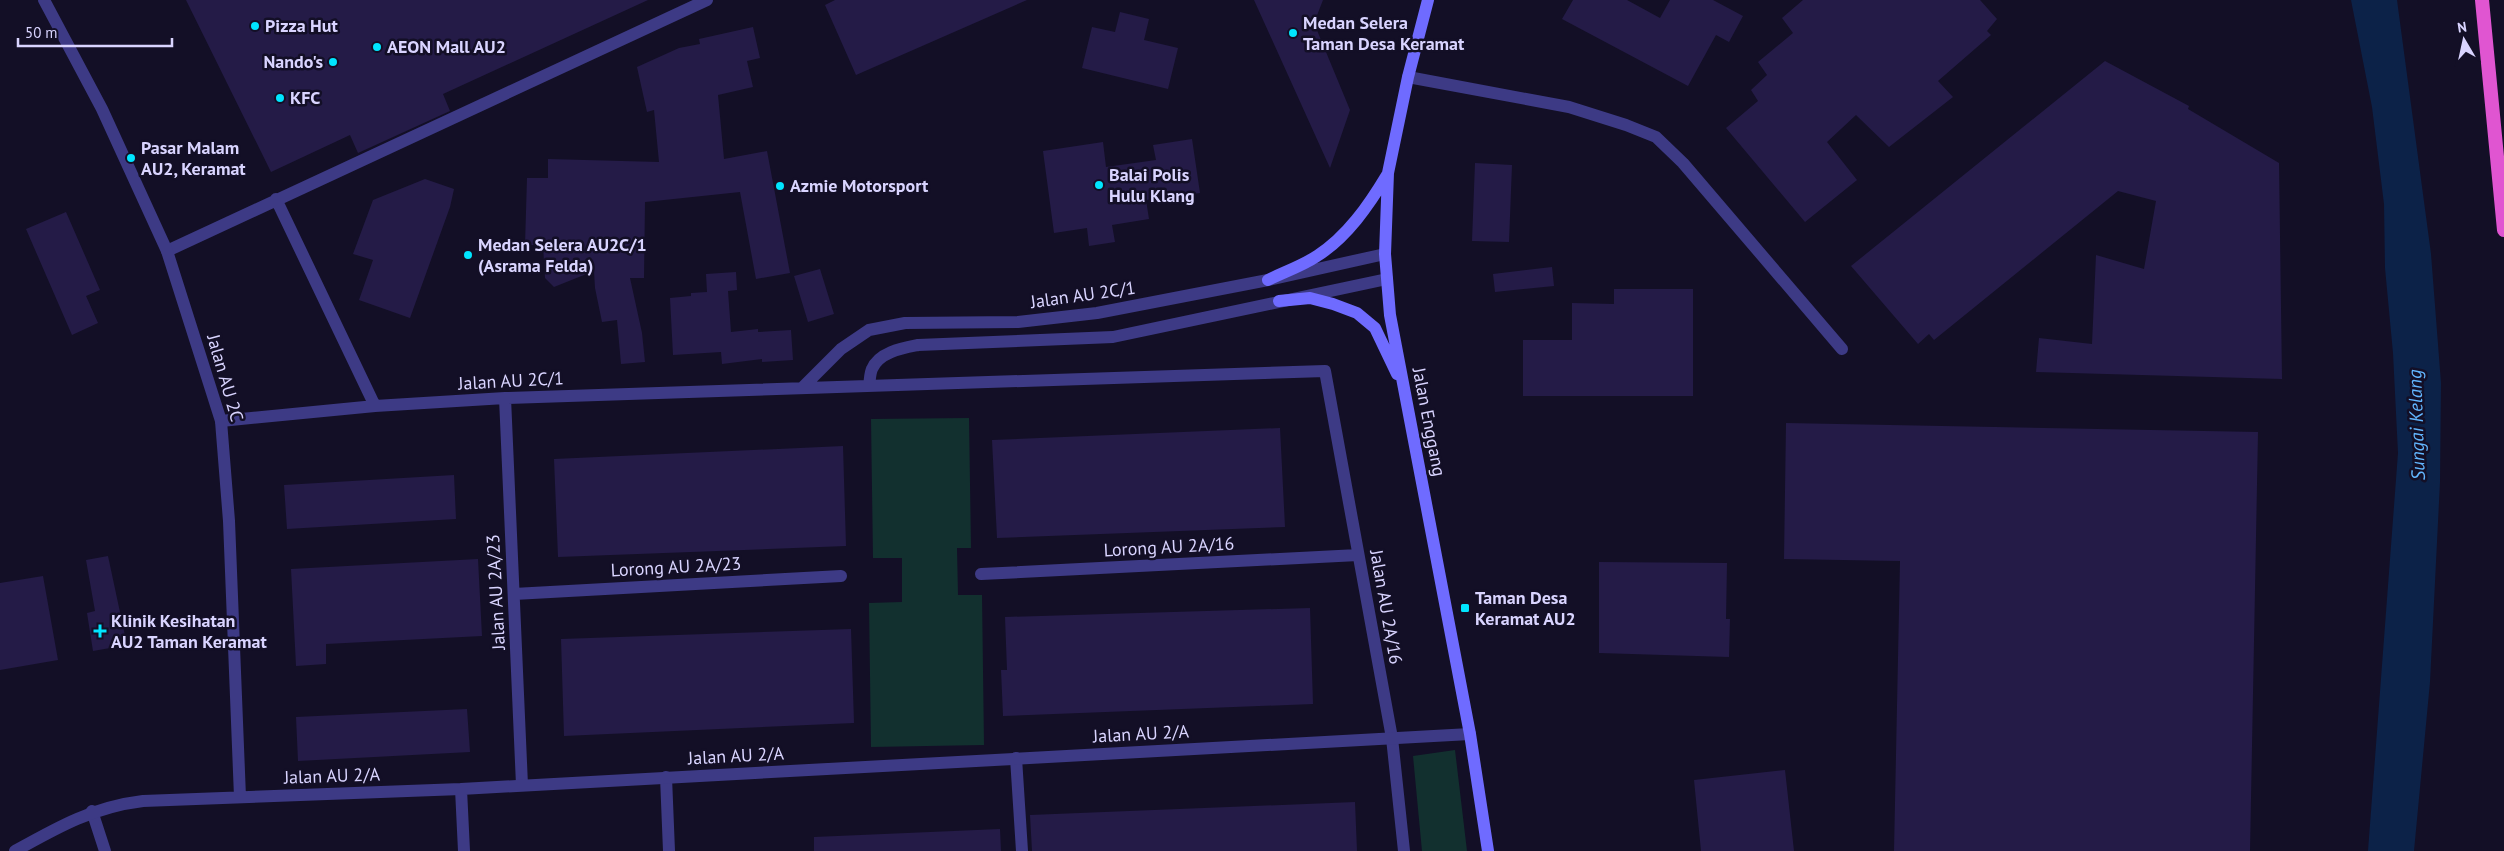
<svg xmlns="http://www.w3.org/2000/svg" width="2504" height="851" font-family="'PT Sans',sans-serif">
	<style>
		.green { fill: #12302f }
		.water { fill: #0c2248 }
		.building { fill: #241b47 }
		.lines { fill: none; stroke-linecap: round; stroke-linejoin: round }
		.minor { stroke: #3d3a85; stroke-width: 12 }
		.tertiary { stroke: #3d3a85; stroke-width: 12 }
		.secondary { stroke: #6f6bff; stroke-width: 12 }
		.trunk { stroke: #e055d1; stroke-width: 14 }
		.poi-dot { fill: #00e5ff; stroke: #130f26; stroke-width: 2 }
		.labels { text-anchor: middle; stroke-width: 5; stroke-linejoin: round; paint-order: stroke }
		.poi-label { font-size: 18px; font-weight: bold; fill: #d9d4ff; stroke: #130f26; text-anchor: start }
		.street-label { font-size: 18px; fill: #d9d4ff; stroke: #130f26 }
		.water-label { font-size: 19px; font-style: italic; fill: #62b6ff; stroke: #130f26 }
	</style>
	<rect width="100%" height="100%" fill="#130f26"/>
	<path class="green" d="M969,418l2,130h-14l1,47h24l2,150 -113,2 -2,-144 33,-1v-44h-29l-2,-139z
		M1455,750l12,101h-45l-9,-95z"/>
	<path class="water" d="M2351,0h46l34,254 10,129 -1,99 -10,200 -16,169h-46l30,-398 -5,-100 -8,-85 -1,-64 -12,-97z"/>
	<path class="building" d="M186,0h462l-205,94 7,17 -92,42 -8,-18 -79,37z
		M835,0h192l-171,75 -31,-70z
		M1254,0h69l-9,23 36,87 -20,58z
		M1573,0h54l33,18 10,-18h43l30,16 -14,26 -13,-7 -28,51 -126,-67z
		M1803,0h177l17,19 -10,12 4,4 -53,46 15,16 -64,50 -33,-32 -29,27 30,38 -52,42 -79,-94 32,-27 -7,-11 16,-15 -9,-13 35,-29 -11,-15z
		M1120,12l29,7 -5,21 34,8 -10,41 -86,-21 10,-41 23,5z
		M753,27l7,31 -13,3 6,26 -35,8 6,64 43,-8 23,122 -34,6 -16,-87 -95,10 -1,76h-14l12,55 3,29 -24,2 -4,-44 -15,2 -7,-34 -1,-17 -40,16 -9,-9 -2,-33h-18l2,-67h21v-19l111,3 -5,-52 -7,2 -10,-45 42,-19 21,-4 -1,-5z
		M2105,61l84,45 -1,3 91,54 3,216 -246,-7 3,-34 53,6 4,-89 48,14 12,-68 -38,-10 -184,149 -5,-6 -11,10 -67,-78z
		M1192,139l8,54 -54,7 3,19 -37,6 3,17 -26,4 -2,-18 -33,5 -11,-82 60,-9 3,25 50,-7 -3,-15z
		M1475,163l37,2 -3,77 -37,-1z
		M425,179l29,10 -4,18 -40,111 -51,-18 14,-40 -20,-6 20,-54z
		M66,212l34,78 -14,6 12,27 -26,12 -46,-106z
		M1552,267l2,19 -59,6 -2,-18z
		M820,269l14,45 -26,8 -14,-46z
		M736,272l1,18 -9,1 3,41 27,-3v3l33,-2 2,30 -31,2v-3l-40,5 -1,-12 -48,3 -3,-57 21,-2v-3l16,-1 -1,-18z
		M1614,289h79v107h-170v-56h49v-37l42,1z
		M1786,423l472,9 -8,419h-356l6,-290 -116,-2z
		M1280,428l5,99 -288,11 -5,-98z
		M843,446l3,100 -288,11 -4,-98z
		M454,475l2,44 -169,10 -3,-44z
		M108,556l19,89 -34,6 -6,-38 8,-2 -9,-51z
		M478,559l4,77 -156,8v20l-30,2 -5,-97z
		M1599,562l128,1 -1,56h4l-1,38 -130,-4z
		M43,576l15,84 -58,10v-87z
		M1310,608l3,96 -310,12 -2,-46h6l-2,-53z
		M851,629l3,94 -290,13 -3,-97z
		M467,709l3,43 -172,9 -2,-44z
		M1785,770l9,81h-93l-7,-71z
		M1355,802l2,49h-325l-2,-36z
		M1000,829l1,22h-187v-14z"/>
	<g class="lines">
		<path class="minor" d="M1408,77l161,30 57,18 30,12 27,26 159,186
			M276,199l99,207
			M167,251l540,-251
			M869,385c1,-5 1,-12 3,-16 7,-17 31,-21 46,-24l195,-8 274,-58
			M803,387l38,-38 28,-19 36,-7 113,-1 79,-9 171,-33 117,-26
			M505,398l17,387
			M221,421l154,-15 130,-8 820,-27 67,367 12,113
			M981,574l377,-19
			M514,594l327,-18
			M1016,758l6,93
			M666,777l3,74
			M92,811l13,40"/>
		<path class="tertiary" d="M44,0l58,109 65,142 54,170 8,100 11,276
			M461,789l3,62
			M15,851c43,-24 78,-44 128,-50l318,-12 1009,-55"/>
		<path class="secondary" d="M1428,0l-20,77 -20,96 -3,81 5,61 80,419 18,117
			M1268,280c16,-8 34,-14 49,-24 30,-19 52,-51 70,-81
			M1279,301l31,-3 23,6 24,9 18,15 22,46"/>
		<path class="trunk" d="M2482,0l22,230"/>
	</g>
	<g class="poi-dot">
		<circle cx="255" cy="26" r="5"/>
		<circle cx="1293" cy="33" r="5"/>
		<circle cx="377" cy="47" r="5"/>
		<circle cx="333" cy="62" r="5"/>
		<circle cx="280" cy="98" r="5"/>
		<circle cx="131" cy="158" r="5"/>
		<circle cx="1099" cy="185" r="5"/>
		<circle cx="780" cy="186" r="5"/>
		<circle cx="468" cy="255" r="5"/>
		<rect x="1460" y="603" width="10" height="10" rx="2.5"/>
		<path d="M97.5 623.5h5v5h5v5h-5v5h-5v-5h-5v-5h5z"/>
	</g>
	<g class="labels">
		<g class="poi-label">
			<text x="1303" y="29">Medan Selera<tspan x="1303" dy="21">Taman Desa Keramat</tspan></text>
			<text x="265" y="32">Pizza Hut</text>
			<text x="387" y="53">AEON Mall AU2</text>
			<text x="323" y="68" text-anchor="end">Nando's</text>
			<text x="290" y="104">KFC</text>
			<text x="141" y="154">Pasar Malam<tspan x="141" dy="21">AU2, Keramat</tspan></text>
			<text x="1109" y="181">Balai Polis<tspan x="1109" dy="21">Hulu Klang</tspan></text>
			<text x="790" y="192">Azmie Motorsport</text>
			<text x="478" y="251">Medan Selera AU2C/1<tspan x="478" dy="21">(Asrama Felda)</tspan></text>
			<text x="1475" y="604">Taman Desa<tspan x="1475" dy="21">Keramat AU2</tspan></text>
			<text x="111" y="627">Klinik Kesihatan<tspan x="111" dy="21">AU2 Taman Keramat</tspan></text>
		</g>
		<g class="street-label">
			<text transform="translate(1083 295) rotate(-8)" y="6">Jalan AU 2C/1</text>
			<text transform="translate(225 378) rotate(74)" y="6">Jalan AU 2C</text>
			<text transform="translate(511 381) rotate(-3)" y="6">Jalan AU 2C/1</text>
			<text transform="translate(1429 422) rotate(79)" y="6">Jalan Enggang</text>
			<text transform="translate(1169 547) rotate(-3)" y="6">Lorong AU 2A/16</text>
			<text transform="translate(676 567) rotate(-3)" y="6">Lorong AU 2A/23</text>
			<text transform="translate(496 592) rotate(-93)" y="6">Jalan AU 2A/23</text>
			<text transform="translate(1386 607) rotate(80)" y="6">Jalan AU 2A/16</text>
			<text transform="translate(1141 734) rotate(-3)" y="6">Jalan AU 2/A</text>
			<text transform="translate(736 756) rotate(-3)" y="6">Jalan AU 2/A</text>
			<text transform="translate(332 776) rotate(-2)" y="6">Jalan AU 2/A</text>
		</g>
		<g class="water-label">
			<text transform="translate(2416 425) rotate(-92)" y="7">Sungai Kelang</text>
		</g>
	</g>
	<g transform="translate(2464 40) rotate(351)" stroke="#130f26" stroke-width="4" paint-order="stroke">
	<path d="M0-4L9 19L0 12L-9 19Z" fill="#d9d4ff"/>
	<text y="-8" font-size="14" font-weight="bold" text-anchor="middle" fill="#d9d4ff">N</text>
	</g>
	<path d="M18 38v8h154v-8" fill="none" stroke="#d9d4ff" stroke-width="2.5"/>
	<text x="25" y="38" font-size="15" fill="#d9d4ff" stroke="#130f26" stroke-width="4" paint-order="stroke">50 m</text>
</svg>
